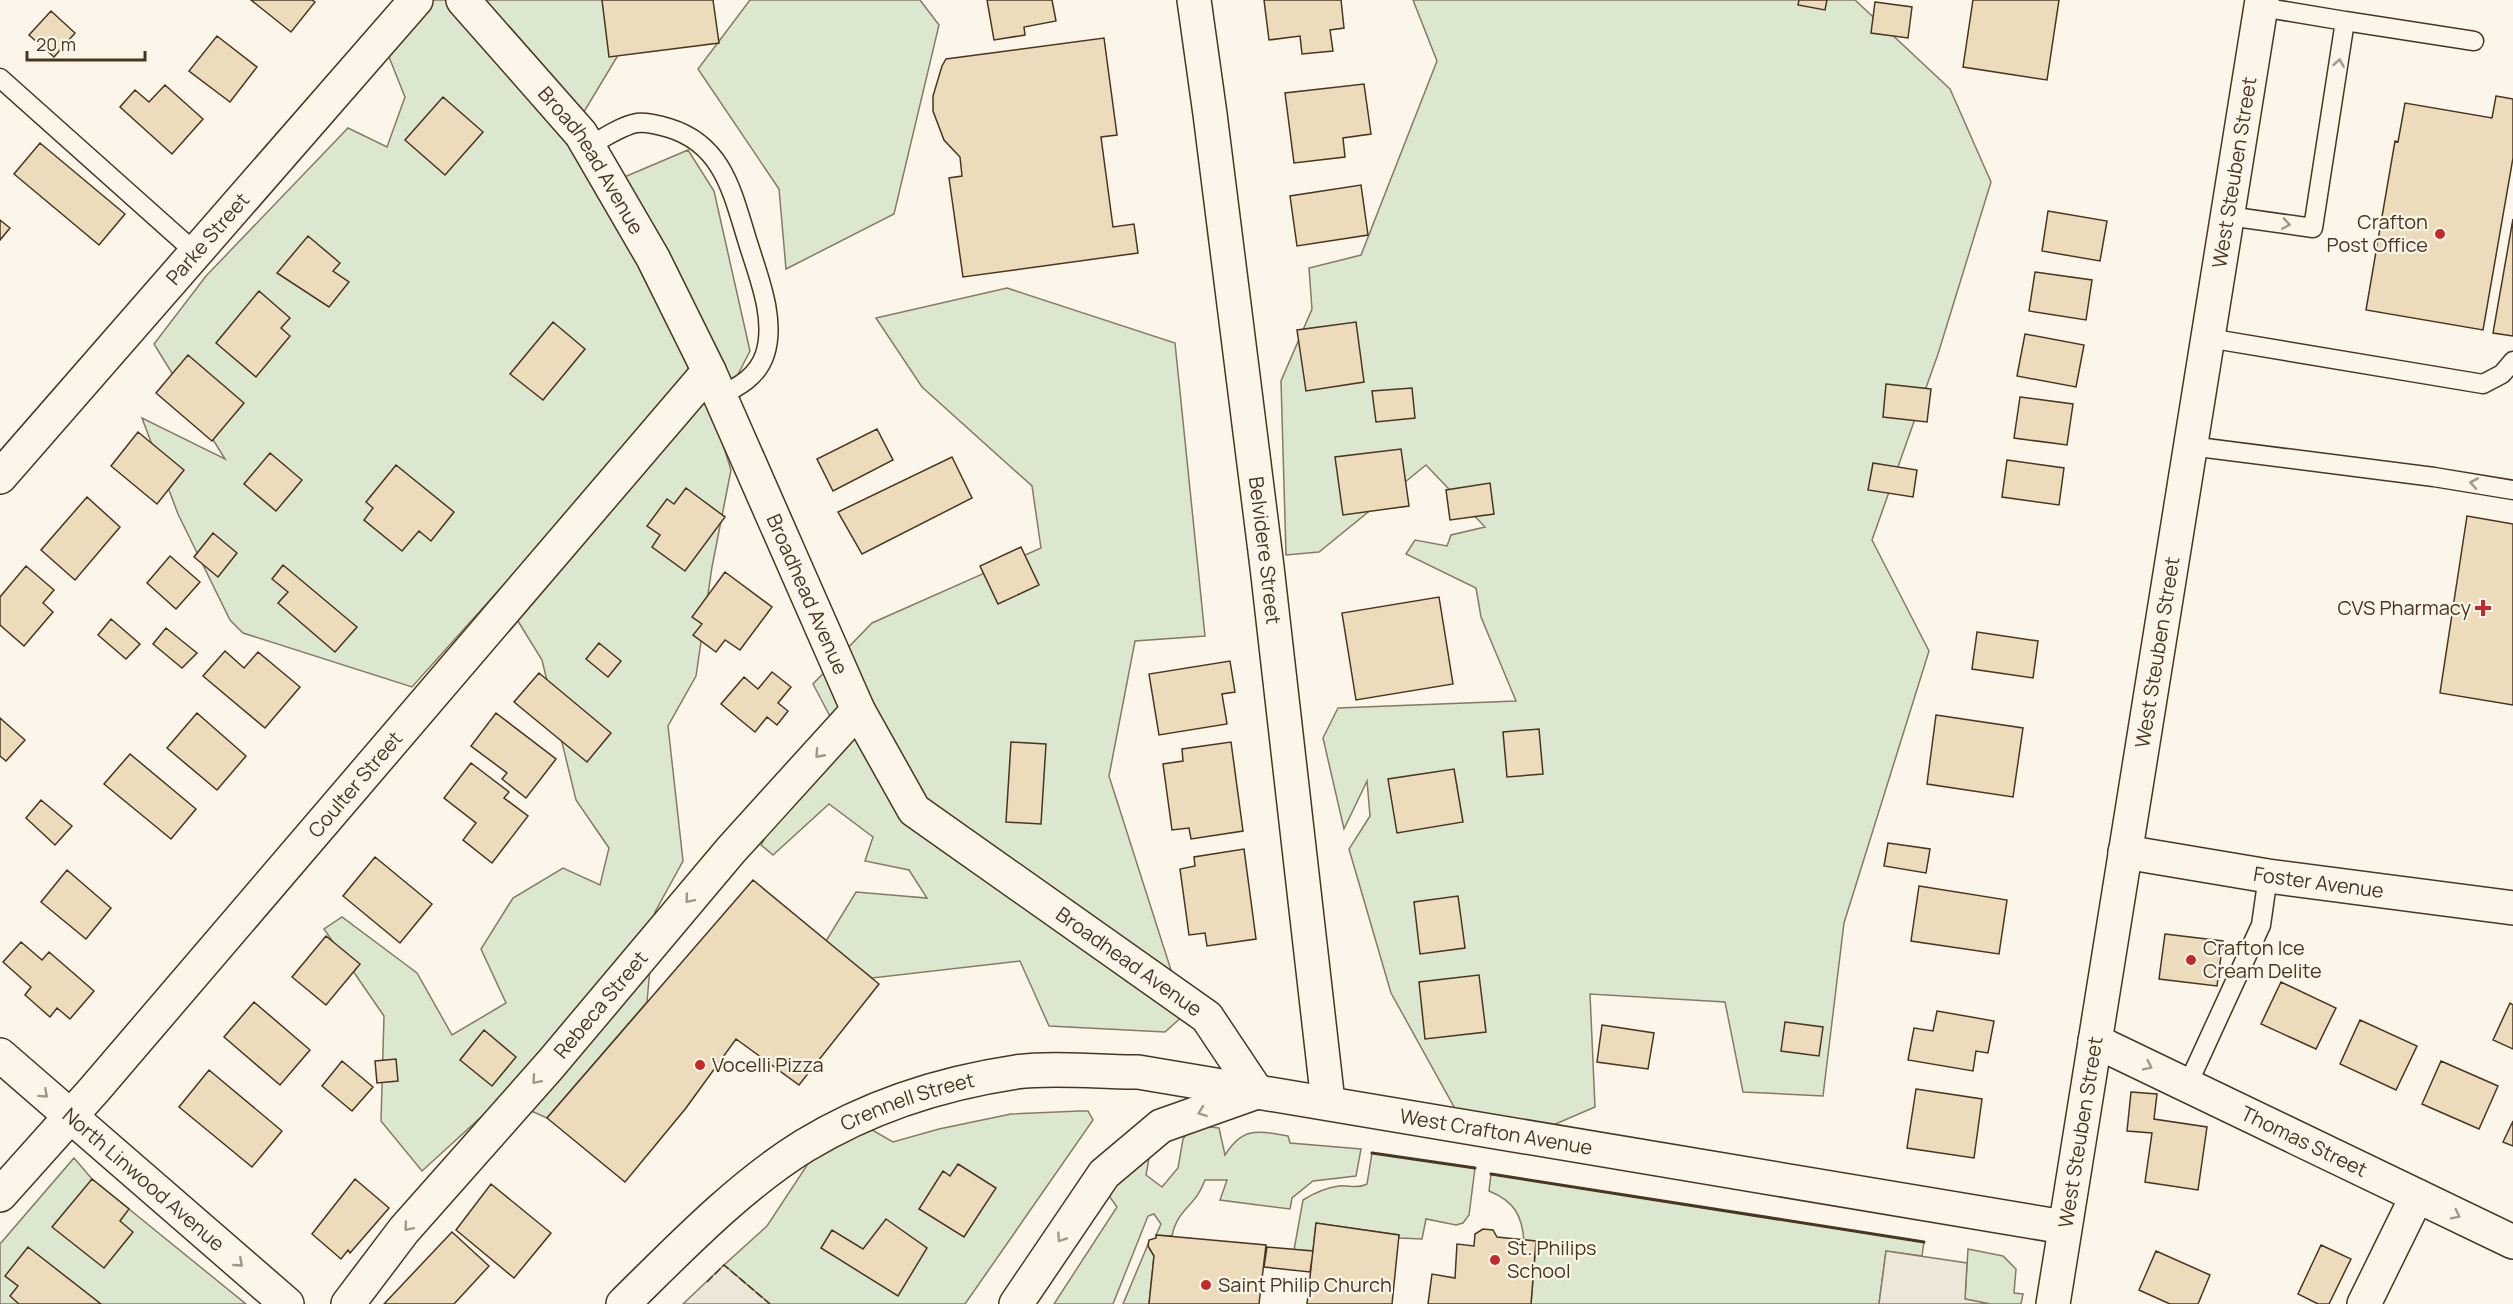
<svg xmlns="http://www.w3.org/2000/svg" width="2513" height="1304" font-family="Manrope,sans-serif">
	<style>
		.green { fill: #dce7d0; stroke: #887966; stroke-width: 1.5 }
		.parking { fill: #ede7d9; stroke: #887966; stroke-width: 1.5 }
		.building { fill: #ecdcbc; stroke: #4a3520; stroke-width: 1.5 }
		.lines { fill: none; stroke-linecap: round; stroke-linejoin: round }
		.service-casing { stroke: #4a3520; stroke-width: 21 }
		.minor-casing { stroke: #4a3520; stroke-width: 36 }
		.tertiary-casing { stroke: #4a3520; stroke-width: 36 }
		.secondary-casing { stroke: #4a3520; stroke-width: 36 }
		.service { stroke: #fbf6e9; stroke-width: 18 }
		.minor { stroke: #fbf6e9; stroke-width: 33 }
		.tertiary { stroke: #fbf6e9; stroke-width: 33 }
		.secondary { stroke: #fbf6e9; stroke-width: 33 }
		.fence { stroke: #4a3520; stroke-width: 1.5; stroke-dasharray: 8 3; stroke-linecap: butt }
		.wall { stroke: #4a3520; stroke-width: 3 }
		.oneway { stroke: #a29684 }
		.poi-dot { fill: #c62828; stroke: #fbf6e9; stroke-width: 2 }
		.labels { text-anchor: middle; stroke-width: 4.5; stroke-linejoin: round; paint-order: stroke }
		.street-label { font-size: 20px; fill: #4a3520; stroke: #fbf6e9 }
		.poi-label { font-size: 20px; fill: #4a3520; stroke: #fbf6e9; text-anchor: start }
	</style>
	<rect width="100%" height="100%" fill="#fbf6e9"/>
	<path class="green" d="M406,0h205l21,32 -50,83 40,63 66,-28 26,41 36,160 -35,68 16,51 -19,97 -16,109 -28,50 15,135 -28,51 -8,90 -100,116 -45,-20 -80,73 -41,-50 3,-105 -60,-87 18,-12 75,56 35,62 54,-32 -25,-54 32,-51 50,-30 37,17 9,-37 -33,-48 -34,-140 -29,-47 2,-41 -103,115 -169,-54 -13,-13 -52,-106 -36,-96 83,41 -71,-115 52,-68 142,-148 39,19 18,-50 -16,-40z
		M750,0h170l19,25 -45,189 -108,55 -7,-80 -81,-120z
		M1413,0h442l95,89 41,93 -53,172 -66,186 57,111 -85,272 -21,173 -80,-4 -18,-90 -135,-8 5,113 -51,22 -86,-15 -67,-121 -42,-144 21,-33 -3,-35 -23,48 -21,-91 15,-30 178,-7 -35,-84 -5,-29 -70,-34 9,-14 32,6 4,-11 34,-8 -59,-62 -107,87 -33,3 -5,-174 31,-72 -3,-41 52,-13 76,-194z
		M1007,288l168,55 30,293 -70,5 -26,135 76,238 -20,18 -116,-6 -29,-65 -148,17 -46,-37 30,-49 71,6 -18,-28 -44,-9 8,-24 -44,-33 -56,51 -12,-10 72,-123 -20,-38 59,-61 169,-75 -9,-62 -110,-99 -46,-69z
		M1080,1111h8l5,9 -128,184h-195l-46,-39 43,-39 52,-79 48,-20 26,15 46,-13 72,-15z
		M1193,1125l26,3 6,27c18,-29 33,-24 63,-19l2,7 71,6 -5,27 -43,5 -21,17 -2,11 -70,-9 7,-20h-22c-10,28 -27,27 -33,56l-16,-1 5,-11 -7,-10 -6,2 -35,88h-59l63,-97 -10,-14 10,-24 11,7 8,-9 1,-9h12l-3,17 16,12 16,-19 5,-29z
		M1372,1153l103,15 -6,47 -6,8 -7,2 -30,-6 -4,20 -23,-1v-3l-83,-12 -3,28 -19,-1 9,-50c11,-7 22,-12 36,-14 10,-1 19,3 28,-2z
		M74,1158l18,21 154,125h-246v-60z
		M1491,1174l433,68 -2,14 -36,-5 -7,53h-348l5,-62 -12,-1c-2,-26 -10,-40 -35,-50z
		M1149,1242l-1,4 6,10 -5,48h-26z
		M1968,1249l35,7 13,13 -2,24 9,1 -2,10h-31l-25,-5z"/>
	<path class="parking" d="M1886,1251l81,12 -2,36 25,5h-111z
		M724,1265l46,39h-87z"/>
	<path class="building" d="M251,0h61l3,2 -24,30z
		M602,0h111l6,43 -110,14z
		M987,0h65l4,21 -32,6 1,8 -31,5z
		M1264,0h77l3,28 -14,2 3,21 -31,3 -2,-18 -31,4z
		M1799,0h28l-2,10 -27,-5z
		M1973,0h86l-12,80 -84,-13z
		M1875,2l37,5 -4,31 -37,-5z
		M51,11l24,22 -21,24 -25,-22z
		M217,36l40,31 -27,35 -41,-31z
		M1104,38l13,97 -16,2 12,90 21,-3 4,29 -175,24 -14,-99 13,-2 -2,-19 -16,-17 -11,-29v-15l9,-30 4,-7z
		M1364,84l7,50 -28,4 2,19 -51,6 -9,-70z
		M165,85l38,34 -31,35 -52,-47 15,-17 14,12z
		M2496,96l17,3v59l-30,172 -117,-20 29,-169 3,1 7,-39 87,15z
		M443,97l40,35 -38,43 -40,-35z
		M40,143l85,71 -26,31 -85,-71z
		M1361,185l7,50 -71,11 -7,-50z
		M2048,211l59,10 -7,40 -58,-10z
		M2513,219v117l-20,-3z
		M0,220l10,8 -10,12z
		M308,236l32,27 -7,8 16,11 -20,25 -52,-34z
		M2035,272l57,8 -6,40 -57,-9z
		M259,291l31,27 -9,10 9,8 -34,41 -40,-34z
		M553,322l32,27 -42,51 -33,-26z
		M1356,322l8,60 -58,9 -9,-61z
		M2025,334l59,11 -8,42 -59,-11z
		M188,355l56,48 -32,38 -56,-48z
		M1886,384l45,5 -4,33 -44,-5z
		M1412,388l3,30 -39,4 -4,-31z
		M2020,397l53,7 -6,41 -53,-7z
		M877,429l16,31 -60,31 -16,-32z
		M138,432l46,38 -27,34 -46,-38z
		M1401,449l8,57 -66,9 -8,-58z
		M270,453l32,27 -26,31 -32,-27z
		M952,457l20,41 -110,56 -24,-42z
		M2007,460l57,8 -5,37 -57,-8z
		M1873,463l44,7 -4,27 -45,-7z
		M396,465l58,47 -23,29 -12,-10 -17,20 -38,-31 9,-12 -7,-6z
		M1490,483l4,31 -44,6 -4,-30z
		M686,488l39,29 -40,54 -33,-24 8,-12 -13,-9 20,-27 7,5z
		M87,497l33,30 -45,53 -34,-30z
		M2467,516l46,8v181l-73,-12z
		M213,533l24,20 -19,24 -24,-20z
		M1021,547l18,38 -41,19 -18,-38z
		M170,556l30,26 -24,27 -29,-26z
		M283,565l74,62 -22,25 -57,-49 10,-11 -16,-13z
		M26,566l28,24 -11,13 10,9 -29,34 -24,-21v-28z
		M725,572l47,35 -32,43 -15,-10 -9,12 -23,-17 9,-11 -10,-7z
		M1439,597l14,87 -97,16 -14,-87z
		M111,619l29,25 -14,15 -28,-24z
		M166,628l31,25 -15,15 -29,-24z
		M1977,632l61,9 -5,37 -61,-9z
		M599,643l22,18 -13,16 -22,-18z
		M225,651l19,17 14,-16 42,35 -35,41 -62,-52z
		M1230,661l5,31 -13,2 5,30 -68,11 -10,-61z
		M772,672l19,15 -13,16 10,8 -11,14 -10,-8 -12,15 -34,-28 23,-27 14,12z
		M539,673l72,60 -24,29 -73,-60z
		M197,713l49,43 -29,34 -50,-42z
		M496,713l60,46 -30,39 -24,-19 5,-6 -36,-27z
		M1936,715l87,13 -10,69 -86,-13z
		M0,718l25,22 -19,21 -6,-5z
		M1539,729l4,45 -36,3 -4,-45z
		M1011,742l35,2 -5,80 -35,-2z
		M1231,742l12,89 -52,8 -2,-11 -17,2 -9,-66 20,-3 -1,-12z
		M130,754l66,55 -25,30 -67,-55z
		M471,763l38,29 -5,6 24,18 -36,47 -29,-23 13,-17 -32,-25z
		M1454,769l9,53 -66,11 -9,-54z
		M41,800l31,26 -17,19 -29,-27z
		M1888,843l42,6 -4,24 -42,-7z
		M1244,849l12,90 -49,7 -2,-13 -16,2 -9,-66 15,-3 -1,-9z
		M375,857l57,47 -32,39 -57,-47z
		M67,870l44,38 -25,31 -45,-37z
		M753,880l126,104 -80,101 -63,-46 -50,69 -61,74 -78,-64z
		M1919,886l88,14 -8,54 -88,-13z
		M1458,896l7,52 -45,6 -6,-52z
		M2165,934l58,7 -6,45 -58,-7z
		M326,936l34,28 -34,41 -34,-28z
		M21,942l21,18 7,-8 45,39 -24,28 -13,-11 -7,9 -25,-22 6,-8 -28,-25z
		M1479,975l7,57 -61,7 -6,-57z
		M2281,982l55,26 -20,41 -55,-25z
		M254,1002l56,48 -30,35 -56,-48z
		M2510,1003l3,2v44l-20,-9z
		M1937,1011l57,10 -6,32 -12,-2 -3,20 -65,-11 6,-32 19,3z
		M2360,1020l57,26 -21,44 -56,-26z
		M1785,1022l38,5 -4,29 -38,-5z
		M1602,1025l52,8 -6,36 -51,-7z
		M484,1030l32,27 -24,29 -32,-26z
		M396,1059l2,22 -21,2 -2,-22z
		M342,1061l31,26 -21,24 -30,-25z
		M2441,1061l57,25 -19,43 -57,-25z
		M209,1070l73,61 -30,36 -73,-60z
		M1916,1089l66,10 -8,59 -67,-10z
		M2131,1092l26,2 -3,25 53,8 -9,63 -53,-8 7,-49 -25,-2z
		M2513,1121v25l-10,-4z
		M958,1164l38,24 -32,49 -45,-28 24,-38 7,5z
		M92,1179l37,30 -9,12 13,11 -29,36 -52,-41z
		M355,1179l34,29 -39,45 -2,-3 -7,9 -29,-25z
		M491,1184l60,49 -37,45 -58,-48z
		M886,1219l41,29 -29,48 -77,-48 11,-18 31,19z
		M1316,1223l83,12 -7,69h-85z
		M1483,1229l10,1 4,7 39,4 -5,63h-103l4,-30 23,4 2,-34 17,2 1,-12z
		M452,1232l37,34 -35,38h-70z
		M1156,1235l110,10 -7,59h-110l5,-48 -6,-10 1,-6 7,-2z
		M2321,1245l30,14 -22,45h-11l-20,-10z
		M28,1247l73,57h-82l-9,-8 8,-10 -13,-10z
		M1267,1247l46,4 -3,21 -46,-5z
		M2156,1251l54,24 -12,29h-28l-31,-14z"/>
	<g class="lines">
		<g class="service-casing">
			<path id="service" d="M2345,21l129,20
				M0,78l196,175
				M587,147c16,-8 33,-21 50,-24 10,-1 22,2 32,5 56,17 64,68 80,118 10,32 27,74 16,108 -7,22 -26,33 -46,42
				M2228,216l85,12 32,-207 -84,-14
				M2208,338l275,46 19,-10 11,-13
				M2190,446l244,31 79,13
				M2187,1086l74,-161 7,-49"/>
		</g>
		<g class="minor-casing">
			<g id="minor">
				<path id="s1" d="M463,0l118,134 72,124 56,113 149,339 56,100 293,207 50,75 -96,34 -57,48 -88,130"/>
				<path id="s2" d="M1194,0l16,114 57,453 61,535"/>
				<path id="s3" d="M0,477l416,-477"/>
				<path id="s4" d="M2095,1041l418,201"/>
				<path id="s5" d="M0,1195l94,-105 615,-719"/>
				<path id="s6" d="M348,1304l56,-74 147,-166 180,-214 127,-140"/>
				<path d="M2364,1304l53,-108"/>
			</g>
		</g>
		<g class="tertiary-casing">
			<g id="tertiary">
				<path id="s7" d="M2125,852l143,24 245,32"/>
				<path id="s8" d="M0,1055l287,249"/>
			</g>
		</g>
		<g class="secondary-casing">
			<g id="secondary">
				<path id="s9" d="M623,1304c55,-54 115,-117 181,-158 64,-39 138,-63 212,-74 34,-5 86,0 122,0l926,155"/>
				<path id="s10" d="M2053,1304l209,-1304"/>
			</g>
		</g>
		<use href="#service" class="service"/>
		<use href="#minor" class="minor"/>
		<use href="#tertiary" class="tertiary"/>
		<use href="#secondary" class="secondary"/>
		<path class="fence" d="M707,1282l17,-17 46,39"/>
		<path class="wall" d="M1372,1153l103,15
			M1491,1174l433,68"/>
	</g>
	<defs><path id="oneway-chevron" d="M-2-3.5L2.5 0L-2 3.5" fill="none" stroke-width="1.6" stroke-linecap="round" stroke-linejoin="round" transform="scale(1.5)"/></defs>
	<g class="oneway">
		<use href="#oneway-chevron" transform="translate(2339 63) rotate(-81)"/>
		<use href="#oneway-chevron" transform="translate(2286 224) rotate(9)"/>
		<use href="#oneway-chevron" transform="translate(2474 483) rotate(-170)"/>
		<use href="#oneway-chevron" transform="translate(819 754) rotate(132)"/>
		<use href="#oneway-chevron" transform="translate(689 899) rotate(130)"/>
		<use href="#oneway-chevron" transform="translate(2148 1066) rotate(26)"/>
		<use href="#oneway-chevron" transform="translate(536 1080) rotate(131)"/>
		<use href="#oneway-chevron" transform="translate(44 1094) rotate(42)"/>
		<use href="#oneway-chevron" transform="translate(1202 1112) rotate(160)"/>
		<use href="#oneway-chevron" transform="translate(2456 1215) rotate(26)"/>
		<use href="#oneway-chevron" transform="translate(408 1227) rotate(130)"/>
		<use href="#oneway-chevron" transform="translate(1061 1238) rotate(124)"/>
		<use href="#oneway-chevron" transform="translate(239 1263) rotate(41)"/>
	</g>
	<g class="poi-dot">
		<circle cx="2440" cy="234" r="6"/>
		<path d="M2480 599h6v6h6v6h-6v6h-6v-6h-6v-6h6z"/>
		<circle cx="2191" cy="960" r="6"/>
		<circle cx="700" cy="1065" r="6"/>
		<circle cx="1495" cy="1260" r="6"/>
		<circle cx="1206" cy="1285" r="6"/>
	</g>
	<g class="labels">
		<g class="street-label">
			<text dy="7" stroke="none"><textPath href="#s1" startOffset="206">Broadhead Avenue</textPath></text>
			<text dy="7" stroke="none"><textPath href="#s10" startOffset="1146">West Steuben Street</textPath></text>
			<text dy="7" stroke="none"><textPath href="#s3" startOffset="316">Parke Street</textPath></text>
			<text dy="7" stroke="none"><textPath href="#s2" startOffset="555">Belvidere Street</textPath></text>
			<text dy="7" stroke="none"><textPath href="#s1" startOffset="692">Broadhead Avenue</textPath></text>
			<text dy="7" stroke="none"><textPath href="#s10" startOffset="660">West Steuben Street</textPath></text>
			<text dy="7" stroke="none"><textPath href="#s5" startOffset="543">Coulter Street</textPath></text>
			<text dy="7" stroke="none"><textPath href="#s7" startOffset="196">Foster Avenue</textPath></text>
			<text dy="7" stroke="none"><textPath href="#s1" startOffset="1196">Broadhead Avenue</textPath></text>
			<text dy="7" stroke="none"><textPath href="#s6" startOffset="392">Rebeca Street</textPath></text>
			<text dy="7" stroke="none"><textPath href="#s9" startOffset="354">Crennell Street</textPath></text>
			<text dy="7" stroke="none"><textPath href="#s9" startOffset="952">West Crafton Avenue</textPath></text>
			<text dy="7" stroke="none"><textPath href="#s10" startOffset="174">West Steuben Street</textPath></text>
			<text dy="7" stroke="none"><textPath href="#s4" startOffset="232">Thomas Street</textPath></text>
			<text dy="7" stroke="none"><textPath href="#s8" startOffset="190">North Linwood Avenue</textPath></text>
		</g>
		<g class="poi-label">
			<text x="2428" y="229" text-anchor="end">Crafton<tspan x="2428" dy="23">Post Office</tspan></text>
			<text x="2471" y="615" text-anchor="end">CVS Pharmacy</text>
			<text x="2203" y="955">Crafton Ice<tspan x="2203" dy="23">Cream Delite</tspan></text>
			<text x="712" y="1072">Vocelli Pizza</text>
			<text x="1507" y="1255">St. Philips<tspan x="1507" dy="23">School</tspan></text>
			<text x="1218" y="1292">Saint Philip Church</text>
		</g>
	</g>
	<path d="M27 51v9h118v-9" fill="none" stroke="#4a3520" stroke-width="3"/>
	<text x="36" y="51" font-size="18" fill="#4a3520" stroke="#fbf6e9" stroke-width="4.5" paint-order="stroke">20 m</text>
</svg>
